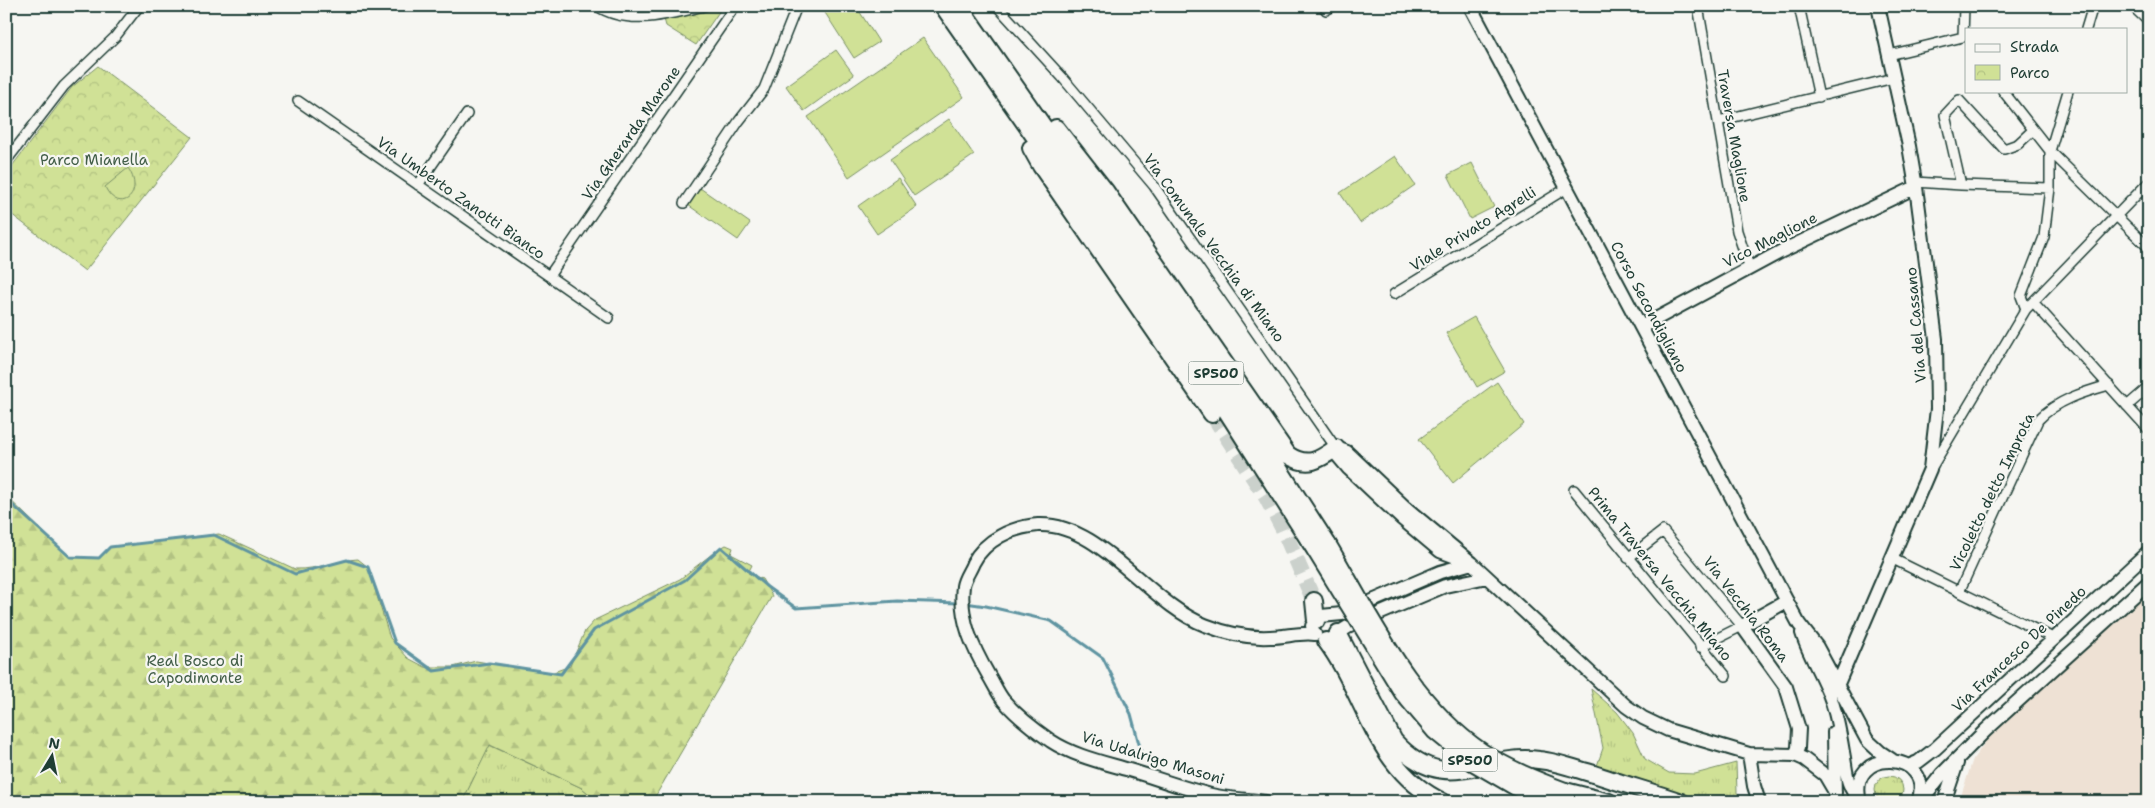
<svg xmlns="http://www.w3.org/2000/svg" width="2155" height="808" font-family="'Shantell Sans',sans-serif">
	<style>
		.built { fill: #eee1d4 }
		.grass { fill: url(#grass-tufts); stroke: #788f65 }
		.forest { fill: url(#forest-firs); stroke: #788f65 }
		.park { fill: url(#park-crowns); stroke: #788f65 }
		.pitch { fill: #d0e196; stroke: #788f65 }
		.lines { fill: none; stroke-linecap: round; stroke-linejoin: round }
		.stream { stroke: #5e94a1; stroke-width: 3 }
		.highway-tunnel { stroke: #cbd1cc; stroke-width: 16; stroke-dasharray: 16 8; stroke-linecap: butt }
		.street-casing { stroke: #1f3d34; stroke-width: 12 }
		.secondary-casing { stroke: #1f3d34; stroke-width: 16 }
		.highway-casing { stroke: #1f3d34; stroke-width: 20 }
		.street { stroke: #f6f6f2; stroke-width: 9 }
		.secondary { stroke: #f6f6f2; stroke-width: 12 }
		.highway { stroke: #f6f6f2; stroke-width: 16 }
		.highway-bridge-casing { stroke: #1f3d34; stroke-width: 20; stroke-linecap: butt }
		.highway-bridge { stroke: #f6f6f2; stroke-width: 16 }
		.labels { text-anchor: middle; stroke-width: 4.5; stroke-linejoin: round; paint-order: stroke }
		.shield { fill: #f6f6f2; stroke: #60746d; stroke-width: 1 }
		.shield-label { font-size: 14px; font-weight: bold; fill: #1f3d34 }
		.street-label { font-size: 15px; fill: #1f3d34; stroke: #f6f6f2 }
		.park-label { font-size: 15px; fill: #425e48; stroke: #f6f6f2 }
	</style>
	<defs>
		<pattern id="grass-tufts" width="24" height="20" patternUnits="userSpaceOnUse" patternTransform="scale(1.25)"><rect width="24" height="20" fill="#d0e196"/><path d="M3 7l-1-3M5 7V3M7 7l1-3M15 17l-1-3M17 17v-4M19 17l1-3" fill="none" stroke="#b2c282"/></pattern>
		<pattern id="forest-firs" width="22" height="20" patternUnits="userSpaceOnUse" patternTransform="scale(1.25)"><rect width="22" height="20" fill="#d0e196"/><path d="M5 1l3.5 6h-7zM16 11l3.5 6h-7z" fill="#b2c282"/></pattern>
		<pattern id="park-crowns" width="20" height="18" patternUnits="userSpaceOnUse" patternTransform="scale(1.25)"><rect width="20" height="18" fill="#d0e196"/><path d="M2 6a3 3 0 1 1 6 0M12 15a3 3 0 1 1 6 0" fill="none" stroke="#b2c282"/></pattern>
	</defs>
	<rect width="100%" height="100%" fill="#f6f6f2"/>
	<filter id="ink" filterUnits="userSpaceOnUse"><feTurbulence type="fractalNoise" baseFrequency=".02" numOctaves="2"/><feDisplacementMap in="SourceGraphic" scale="10" xChannelSelector="R" yChannelSelector="G"/><feConvolveMatrix kernelMatrix="1 2 1 2 8 2 1 2 1" color-interpolation-filters="sRGB"/></filter>
	<g filter="url(#ink)">
		<path class="built" d="M2149,590v212h-190l14,-43 14,-19z"/>
		<path class="grass" d="M1591,689l26,23 16,21 12,26 24,14 26,1 41,-11 1,30 8,9h-45l-104,-33 7,-21z
			M489,745l93,43 17,14h-137z
			M1875 790a14 14 0 1 1 28 0a14 14 0 1 1-28 0Z"/>
		<path class="forest" d="M6,496l64,61 29,1 11,-11 109,-13 76,35c22,1 42,-9 63,-10l10,8 22,71 18,20 17,9h28l23,-6 75,12 19,-7 15,-35 10,-11 85,-41 37,-29 9,-5 7,3 -2,6 21,11 -4,8 14,6 10,17 -120,206h-53l-17,-14 -92,-43 -28,57h-456z"/>
		<path class="park" d="M723,6l-27,39 -30,-19 -2,-7z
			M98,66l94,71 -107,134 -79,-61v-36l66,-87z"/>
		<path class="pitch" d="M825,6h31l23,36 -25,16 -32,-50z
			M923,38l41,59 -115,80 -41,-60z
			M836,50l18,25 -50,36 -18,-25z
			M949,119l25,36 -60,41 -24,-36z
			M1395,156l20,29 -55,38 -20,-30z
			M1472,163l22,44 -24,12 -22,-44z
			M128,168c18,26 -9,48 -23,19z
			M898,178l19,29 -40,27 -19,-28z
			M700,188l50,35 -12,17 -50,-35z
			M1474,317l31,54 -28,16 -31,-54z
			M1497,382l27,42 -71,59 -34,-44z"/>
		<g class="lines">
			<path class="stream" d="M6,499l64,58 29,1 11,-11 104,-12 81,39 52,-14 21,7 27,76 39,28 55,-8 72,11 33,-44 91,-50 36,-33 46,40 29,21 101,-7 62,2
				M965,603l21,3 65,15 52,37 28,56 11,41"/>
			<path class="highway-tunnel" d="M1212,414l54,83 17,32 31,72"/>
			<g class="street-casing">
				<path id="street" d="M597,6c32,21 73,8 107,0
					M997,6l65,71 92,109 182,262
					M1698,6l39,225 13,38
					M1799,6l20,91
					M2132,6l17,16
					M1326,10l7,-4
					M2086,29l7,-23
					M1963,37l1,-31
					M1889,55l74,-18
					M2003,91l47,60 99,97
					M298,101l311,217
					M1718,121l176,-43
					M6,161l58,-75 51,-49 24,-31
					M1915,182l46,3 -16,-70 14,-15 45,49 14,-5 15,-14
					M418,185l49,-71
					M1961,185l89,3
					M684,203l55,-82 25,-32 33,-83
					M549,276l186,-270
					M1394,294l173,-106
					M2034,303l115,127
					M2026,309l-5,-13 23,-59 6,-49v-37l18,-60
					M2127,406l22,-19
					M1932,467l94,-158 123,-127
					M1574,490l152,186
					M1628,558l35,-27 79,95 -42,21
					M1891,558l162,80
					M1959,592l79,-172c19,-20 46,-28 71,-35"/>
			</g>
			<g class="secondary-casing">
				<path id="secondary" d="M1470,6l329,618 18,23 50,93 13,12 12,8
					M1641,327l141,-76 134,-64
					M1336,448l11,4 59,56 66,55 154,143 17,12 25,12 61,18 20,6 46,1 9,4 21,16 10,17
					M1336,448l2,8 11,13 53,50 38,32 27,10
					M1787,601l-45,25 44,61 13,42 -1,19 -3,7
					M1312,626l9,-10 21,-2 98,-42 32,-9
					M1802,633c7,23 21,43 29,66 6,17 9,35 12,53 4,20 2,32 17,49
					M1332,639l6,-6 10,-6 97,-41 42,-9
					M1837,686l93,-217 7,-60 -1,-70 -20,-152 -7,-41 -31,-140
					M1834,732l1,70
					M1749,754l5,32 5,16
					M1908,766l10,-4 17,-13 214,-198
					M1266,802c-17,-2 -34,-3 -50,-6 -29,-6 -59,-18 -87,-26 -27,-8 -55,-14 -78,-29 -16,-11 -34,-25 -47,-40 -6,-7 -10,-17 -15,-25 -16,-28 -30,-56 -26,-90 1,-8 7,-15 10,-23 12,-23 39,-36 65,-38 62,-3 110,78 167,100 20,8 44,13 65,12 16,0 29,-5 45,-3
					M1860,802c-15,-57 77,-52 58,0
					M1920,802l22,-28 44,-44 163,-148
					M1944,802l13,-39"/>
			</g>
			<g class="highway-casing">
				<path id="highway" d="M943,6l283,404 90,141
					M959,6l277,396 92,143
					M1056,128l50,64 182,263c20,13 31,5 48,-7
					M1031,148l10,18 171,248
					M1314,601l2,20
					M1338,633l56,108c53,58 87,11 145,19 19,2 37,9 55,14 29,10 58,18 87,28
					M1326,641c41,55 48,129 117,161
					M1565,791l44,11"/>
			</g>
			<use href="#street" class="street"/>
			<use href="#secondary" class="secondary"/>
			<use href="#highway" class="highway"/>
			<g class="highway-bridge-casing">
				<path id="highway-bridge" d="M1328,545c42,71 83,160 154,207 26,17 54,28 83,39
					M1316,551l87,142 32,38 38,31 43,25 40,15"/>
			</g>
			<use href="#highway-bridge" class="highway-bridge"/>
		</g>
	</g>
	<g class="labels">
		<g class="shield">
			<rect x="1188.5" y="361.5" width="55" height="23" rx="4"/>
			<rect x="1442.5" y="748.5" width="55" height="23" rx="4"/>
		</g>
		<g class="shield-label">
			<text x="1216" y="378">SP500</text>
			<text x="1470" y="765">SP500</text>
		</g>
		<g class="street-label">
			<text transform="translate(631 133) rotate(-55)" y="5">Via Gherarda Marone</text>
			<text transform="translate(1734 136) rotate(80)" y="5">Traversa Maglione</text>
			<text transform="translate(461 198) rotate(35)" y="5">Via Umberto Zanotti Bianco</text>
			<text transform="translate(1473 229) rotate(-32)" y="5">Viale Privato Agrelli</text>
			<text transform="translate(1770 240) rotate(-27)" y="5">Vico Maglione</text>
			<text transform="translate(1214 248) rotate(54)" y="5">Via Comunale Vecchia di Miano</text>
			<text transform="translate(1649 307) rotate(62)" y="5">Corso Secondigliano</text>
			<text transform="translate(1916 325) rotate(-95)" y="5">Via del Cassano</text>
			<text transform="translate(1992 492) rotate(-64)" y="5">Vicoletto detto Improta</text>
			<text transform="translate(1660 574) rotate(51)" y="5">Prima Traversa Vecchia Miano</text>
			<text transform="translate(1746 609) rotate(52)" y="5">Via Vecchia Roma</text>
			<text transform="translate(2019 649) rotate(-43)" y="5">Via Francesco De Pinedo</text>
			<text transform="translate(1153 758) rotate(17)" y="5">Via Udalrigo Masoni</text>
		</g>
		<g class="park-label">
			<text x="94" y="165">Parco Mianella</text>
			<text x="195" y="666">Real Bosco di<tspan x="195" dy="17">Capodimonte</tspan></text>
		</g>
	</g>
	<rect width="2155" height="808" fill="none" stroke="#f6f6f2" stroke-width="25"/>
	<rect x="12" y="12" width="2130" height="783" fill="none" stroke="#1f3d34" stroke-width="2" filter="url(#ink)"/>
	<rect x="1965" y="28" width="162" height="65" fill="#f6f6f2" stroke="#a0aca6"/>
	<rect x="1975" y="44" width="25" height="8" fill="#f6f6f2" stroke="#a0aca6"/>
	<text x="2010" y="52" font-size="15" fill="#1f3d34">Strada</text>
	<rect x="1975" y="65" width="25" height="15" fill="url(#park-crowns)" stroke="#a0aca6"/>
	<text x="2010" y="78" font-size="15" fill="#1f3d34">Parco</text>
	<g transform="translate(52 756) rotate(10)" stroke="#f6f6f2" stroke-width="4" paint-order="stroke">
	<path d="M0-4L9 19L0 12L-9 19Z" fill="#1f3d34"/>
	<text y="-8" font-size="14" font-weight="bold" text-anchor="middle" fill="#1f3d34">N</text>
	</g>
</svg>
